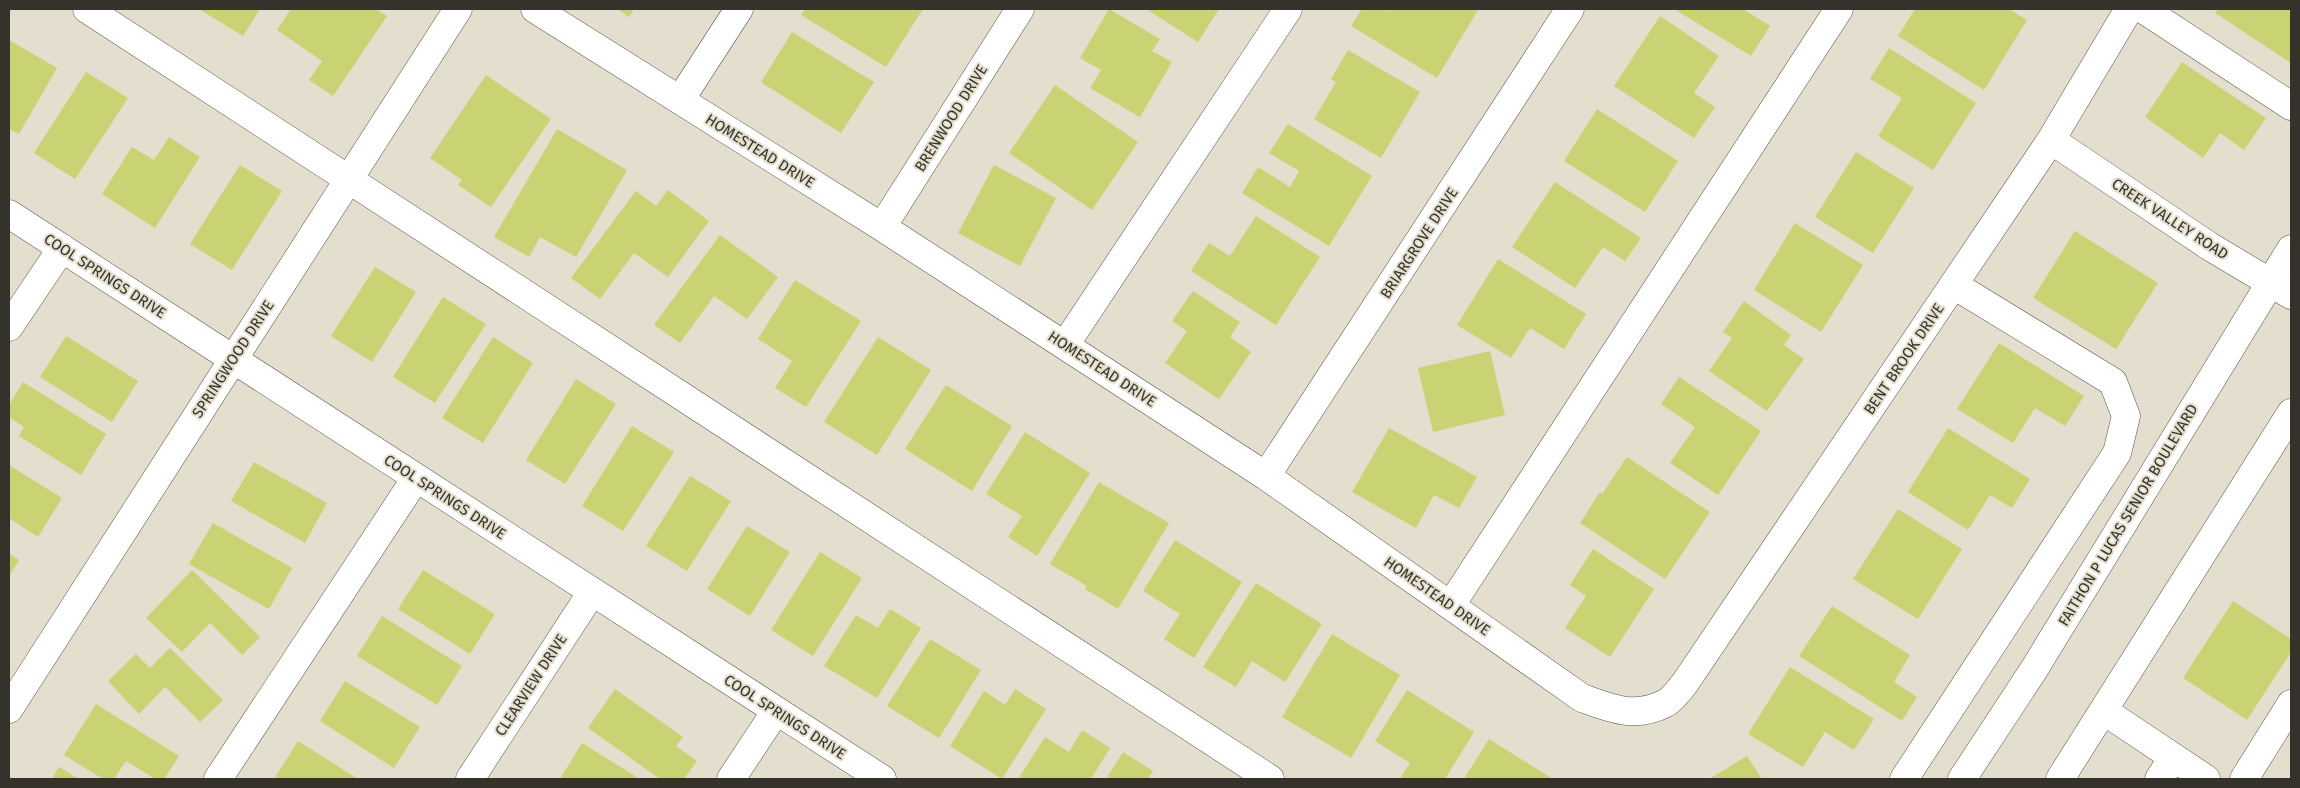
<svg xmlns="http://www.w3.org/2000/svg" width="2300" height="788" font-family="'Fira Sans',sans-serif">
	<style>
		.building { fill: #cad374 }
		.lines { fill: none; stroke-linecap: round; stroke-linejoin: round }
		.minor-casing { stroke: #5c5749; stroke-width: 29 }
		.minor { stroke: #fff; stroke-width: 28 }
		.labels { text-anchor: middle; stroke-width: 4; stroke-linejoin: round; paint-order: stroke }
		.street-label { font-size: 15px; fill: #34322b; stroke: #e3decd }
	</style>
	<rect width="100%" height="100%" fill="#e3decd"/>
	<path class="building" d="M199,9h61l-17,27z
		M291,9h85l11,7 -54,80 -24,-16 13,-19 -45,-31z
		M617,9h17l-5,8z
		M805,9h118l-37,58 -85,-52z
		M1109,9l51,30 -8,12 20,11 -32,55 -50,-29 11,-18 -21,-12z
		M1146,9h73l-21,33z
		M1362,9h25l4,2 2,-2h82l3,1 -41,68 -86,-52z
		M1674,9h69l27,17 -19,30z
		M1915,9h94l18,11 -43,70 -86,-54z
		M2218,9h73v54l-76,-50z
		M1660,16l59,40 -25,37 21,14 -21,31 -80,-52z
		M792,32l82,50 -33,51 -80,-51z
		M9,40l48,28 -38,66 -10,-5z
		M1889,48l87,55 -43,67 -55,-34 24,-38 -32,-19z
		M1348,50l72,42 -39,66 -67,-39 22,-37 -5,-3z
		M2182,62l84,56 -22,32 -24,-17 -17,25 -58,-41z
		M86,72l42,26 -53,81 -41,-26z
		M486,75l65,44 -60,88 -33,-22 4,-5 -32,-22z
		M1055,85l83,57 -46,68 -83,-57z
		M1597,109l81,52 -33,51 -81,-51z
		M1288,124l84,52 -43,70 -87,-53 16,-26 32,20 9,-16 -30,-18z
		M557,129l70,41 -51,87 -36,-20 -11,20 -35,-20z
		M169,137l31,20 -45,71 -53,-34 30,-47 22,13z
		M1856,152l58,36 -41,65 -58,-36z
		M240,165l42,26 -50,79 -42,-26z
		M994,165l62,33 -36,68 -62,-33z
		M1555,182l86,56 -16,23 -22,-14 -28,41 -63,-41z
		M668,190l41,31 -41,56 -34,-24 -34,46 -29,-21 65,-87 20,15z
		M1256,216l64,41 -44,68 -85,-54 18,-28 21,13z
		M1795,223l68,42 -42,67 -67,-42z
		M2075,231l83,52 -42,66 -83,-51z
		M720,235l58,42 -31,42 -33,-23 -34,47 -26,-18z
		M1498,259l88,55 -22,35 -34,-21 -19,30 -54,-33z
		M375,267l41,25 -44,70 -41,-26z
		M795,280l66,41 -55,86 -31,-19 17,-27 -34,-22z
		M1193,291l47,31 -10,15 21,15 -32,47 -54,-36 22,-32 -15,-10z
		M443,297l43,27 -51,79 -42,-26z
		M1744,301l47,34 -7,10 20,14 -37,52 -58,-40 23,-33 -9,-6z
		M66,336l72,45 -26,41 -72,-45z
		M493,337l40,26 -50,80 -41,-25z
		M878,337l53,33 -54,85 -53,-33z
		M1999,343l85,53 -19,30 -30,-18 -22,35 -56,-34z
		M1490,351l15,64 -72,17 -15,-64z
		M1679,377l82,54 -43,64 -48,-32 25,-36 -34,-23z
		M576,379l40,25 -51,80 -39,-24z
		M23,382l83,52 -25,41 -62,-39 5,-9 -15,-10v-12z
		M946,385l66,41 -40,65 -67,-42z
		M632,426l42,26 -51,79 -41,-25z
		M1389,428l88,49 -18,31 -25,-13 -18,33 -64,-36z
		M1948,428l82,51 -18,29 -22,-13 -22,35 -60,-38z
		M1025,432l65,41 -53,83 -29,-19 14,-21 -36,-22z
		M1627,457l83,55 -45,67 -85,-56 20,-31 2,2z
		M254,462l73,41 -22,40 -74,-42z
		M9,465l53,33 -24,39 -29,-19z
		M690,476l41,25 -44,70 -41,-25z
		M1099,482l70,41 -51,86 -33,-20 2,-3 -37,-22z
		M1898,509l64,40 -44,70 -65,-40z
		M213,523l79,45 -23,41 -80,-45z
		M747,526l43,26 -40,64 -43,-27z
		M1175,540l67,42 -48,76 -30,-19 16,-25 -37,-23z
		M1593,549l61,40 -44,68 -45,-29 21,-32 -16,-11z
		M820,552l42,26 -49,78 -42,-26z
		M9,554l10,6 -10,16z
		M192,570l68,67 -18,18 -32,-32 -28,29 -36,-34z
		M423,570l72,44 -25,40 -72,-45z
		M1256,583l66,41 -37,58 -33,-21 -16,26 -33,-20z
		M2233,601l58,38v13l-44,68 -64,-42z
		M1832,606l78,49 -16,27 23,15 -15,24 -103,-65z
		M890,609l31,19 -44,70 -53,-32 32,-51 22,13z
		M382,616l80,50 -25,39 -80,-49z
		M1332,634l68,41 -49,83 -69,-41z
		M930,639l51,31 -42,68 -52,-32z
		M170,648l53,52 -23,22 -35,-35 -26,27 -31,-33 28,-27 14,14z
		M1790,667l84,52 -20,31 -29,-18 -22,35 -55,-33z
		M345,681l75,46 -26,41 -74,-47z
		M615,689l68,48 -7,9 21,15 -13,18h-24l-72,-51z
		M1015,689l31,20 -44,70 -52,-33 34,-55 21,14z
		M1407,690l67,42 -29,47h-45l10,-16 -35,-22z
		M96,704l83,52 -15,23h-9l-29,-18 -12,18h-11l-39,-24z
		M1082,730l28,18 -19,31h-73l27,-42 24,15z
		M1489,739l64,40h-89z
		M298,741l60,38h-84z
		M582,743l58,36h-80z
		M1123,752l30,19 -5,8h-42z
		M1747,756l15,23h-53z
		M59,767l20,12h-27z"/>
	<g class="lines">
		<g class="minor-casing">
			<path id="minor" d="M87,9l1183,770
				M535,9l347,218 384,249 316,222c30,11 53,21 84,5 7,-4 14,-14 19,-20l366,-543 78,-131
				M2143,9l148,97
				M680,100l59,-91
				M2051,140l158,106 82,49
				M9,214l873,565
				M882,227l138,-218
				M9,327l53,-79
				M1065,345l223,-336
				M1266,476l304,-467
				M1451,605l388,-596
				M9,709l449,-700
				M2104,711l102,68
				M218,779l198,-301
				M470,779l122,-187
				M731,779l45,-68
				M1904,779l213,-326 9,-37 -13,-34 -159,-97
				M1962,779l71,-108 258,-422
				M2060,779l231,-366
				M2159,779l14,-21
				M2244,779l47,-75"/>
		</g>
		<use href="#minor" class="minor"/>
	</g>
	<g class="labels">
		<g class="street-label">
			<text transform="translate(951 118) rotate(-58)" y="5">BRENWOOD DRIVE</text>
			<text transform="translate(760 151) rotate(32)" y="5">HOMESTEAD DRIVE</text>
			<text transform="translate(2170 219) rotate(33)" y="5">CREEK VALLEY ROAD</text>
			<text transform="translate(1419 243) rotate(-57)" y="5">BRIARGROVE DRIVE</text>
			<text transform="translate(105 276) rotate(33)" y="5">COOL SPRINGS DRIVE</text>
			<text transform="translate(233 359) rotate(-57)" y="5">SPRINGWOOD DRIVE</text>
			<text transform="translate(1904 359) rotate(-56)" y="5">BENT BROOK DRIVE</text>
			<text transform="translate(1102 369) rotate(33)" y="5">HOMESTEAD DRIVE</text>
			<text transform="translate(445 497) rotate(33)" y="5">COOL SPRINGS DRIVE</text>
			<text transform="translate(2128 515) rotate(-59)" y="5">FAITHON P LUCAS SENIOR BOULEVARD</text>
			<text transform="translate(1437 596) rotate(35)" y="5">HOMESTEAD DRIVE</text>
			<text transform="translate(531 685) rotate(-57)" y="5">CLEARVIEW DRIVE</text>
			<text transform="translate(785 717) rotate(33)" y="5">COOL SPRINGS DRIVE</text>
		</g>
	</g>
	<rect width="2300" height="788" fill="none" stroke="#34322b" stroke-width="20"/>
</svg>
